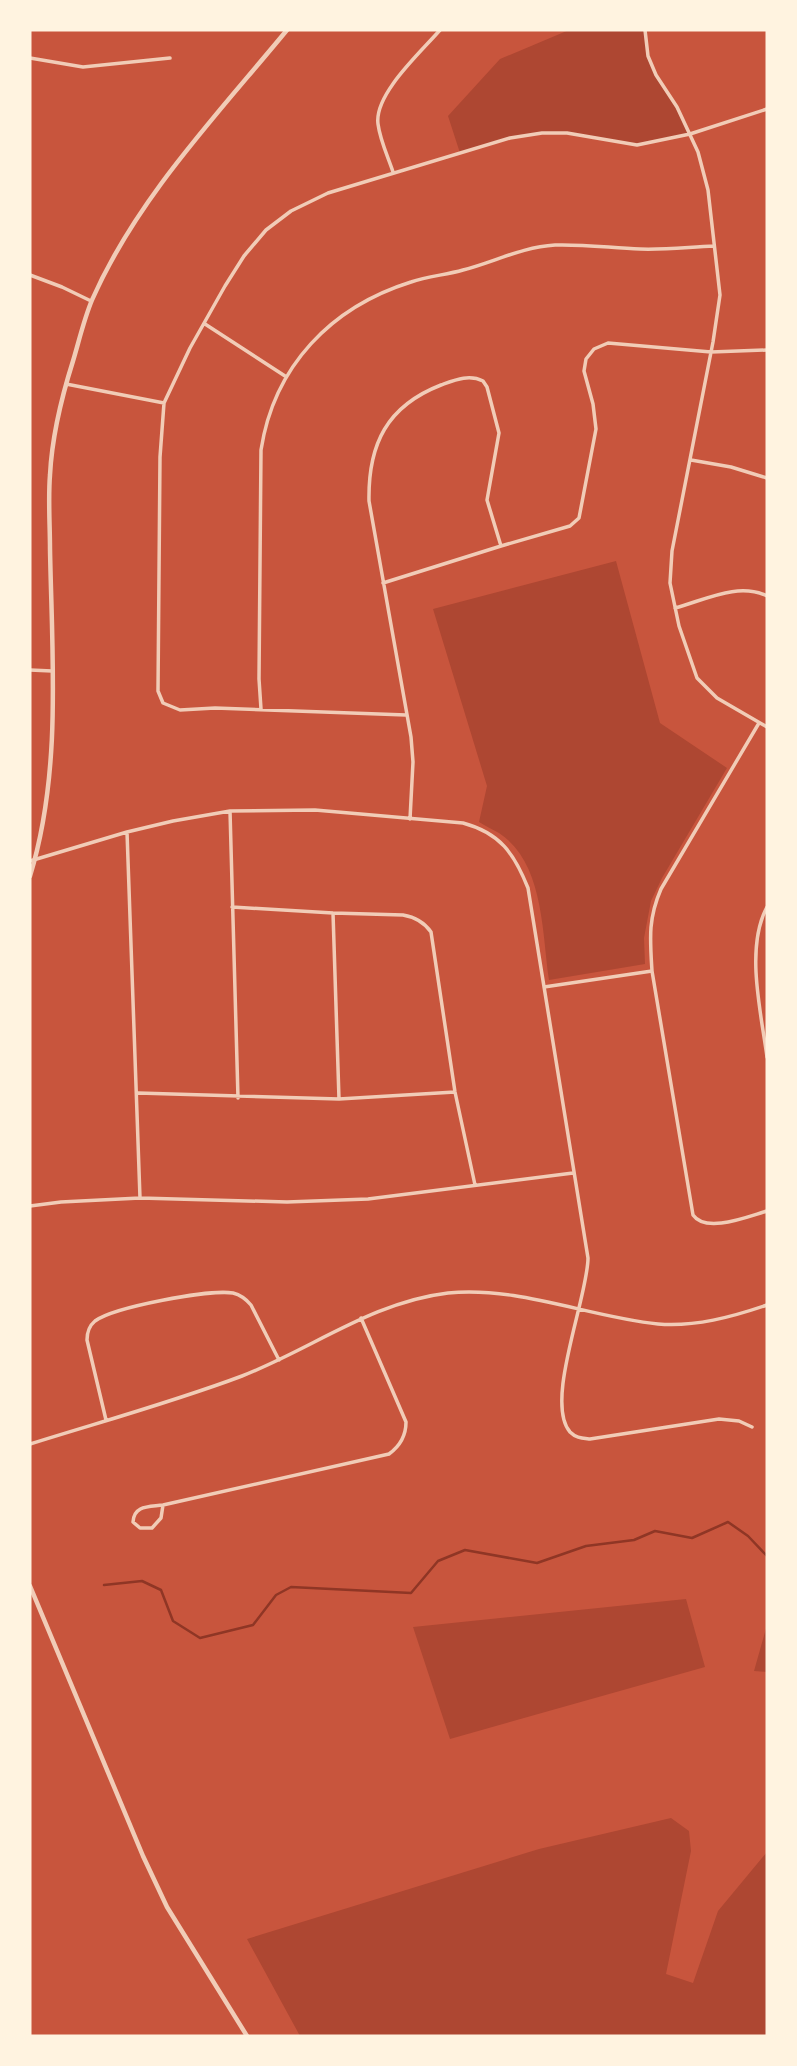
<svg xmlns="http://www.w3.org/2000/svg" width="797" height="2066" font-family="'Asap Condensed',sans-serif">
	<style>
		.green { fill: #ae4732 }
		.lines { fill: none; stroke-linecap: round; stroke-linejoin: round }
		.stream { stroke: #8f3625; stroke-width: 2.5 }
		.minor { stroke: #f1ccb7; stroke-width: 3.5 }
		.tertiary { stroke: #f1ccb7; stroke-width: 4.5 }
	</style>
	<rect width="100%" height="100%" fill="#c8553d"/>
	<path class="green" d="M569,30h76c2,40 28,69 45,104l-53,11 -70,-12h-25l-32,5 -50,15 -12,-37 52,-57z
		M616,561l44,162 67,45 -65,110 -11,23 -7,37 1,26 -96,16c-7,-47 -5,-118 -50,-147 -7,-4 -14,-7 -20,-11l8,-36 -54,-177z
		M686,1599l19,68 -255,72 -37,-112z
		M767,1625v47l-13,-1z
		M671,1818l18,13 2,20 -25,123 27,9 25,-72 49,-59v184h-467l-53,-97 292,-90z"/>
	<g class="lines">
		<path class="stream" d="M104,1585l38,-4 19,9 12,31 27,17 53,-13 23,-30 15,-8 120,6 27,-32 27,-11 72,13 49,-17 48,-6 21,-9 37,7 36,-16 20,14 19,20"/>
		<path class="minor" d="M645,30l3,26 8,19 21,32 21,45 10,38 12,105 -7,47 -41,209 -2,32 9,43 18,52 20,20 50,29
			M30,58l53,9 87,-9
			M393,172c-5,-15 -13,-32 -15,-48 -4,-30 43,-72 62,-94
			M30,275l32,12 29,14
			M205,324l80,52
			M66,384l98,19
			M691,460l40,7 36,11
			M383,583l118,-37 69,-20 9,-8 17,-89 -3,-25 -9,-33 2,-12 8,-10 14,-6 103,9 56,-2
			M675,608c30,-8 63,-26 92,-12
			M30,670l22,1
			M261,709l-2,-30 2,-229c13,-84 70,-143 150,-168 17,-6 35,-7 52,-12 31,-8 59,-23 92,-25 28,-1 57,3 85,4 24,1 49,-2 74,-3
			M406,715l-191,-7 -35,2 -17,-7 -5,-12 2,-234 4,-54 26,-55 35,-62 19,-30 22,-26 25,-19 37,-18 182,-55 32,-5h25l70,12 53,-11 77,-25
			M759,723l-98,166c-13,30 -11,50 -9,82l41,244c13,19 56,1 74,-4
			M230,811l8,287
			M410,819l3,-57 -2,-25 -42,-236c-1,-57 18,-95 72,-116 14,-5 28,-11 42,-4l4,6 12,46 -12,67 14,46
			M127,832l13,366
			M30,861l97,-29 46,-11 57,-10 85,-1 148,13c37,10 51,30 65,65l60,370c0,39 -44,144 -18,174 6,6 12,6 20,7l129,-20 20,2 13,6
			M232,907l101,6 70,2c12,2 21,7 28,17l24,160 20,93
			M767,907c-22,41 -6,105 0,150
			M333,913l6,186
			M544,987l108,-16
			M138,1093l201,6 116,-7
			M30,1206l31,-4 79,-4 147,4 81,-3 205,-26
			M106,1420l-19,-80c0,-7 2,-14 8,-19 19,-14 115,-32 138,-28 8,2 13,6 18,12l28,55
			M30,1444c70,-22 143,-42 212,-68 70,-27 130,-74 206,-83 71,-7 141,24 210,31 37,3 74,-7 109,-19
			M163,1505l-2,13 -9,10h-12l-7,-6c1,-17 16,-15 30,-17l226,-51c11,-8 17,-18 17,-32l-45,-104"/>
		<path class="tertiary" d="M30,876c32,-104 22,-219 20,-327 0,-24 -2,-50 0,-74 2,-40 11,-76 23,-114 6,-20 11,-42 19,-61 45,-102 125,-185 195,-270
			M30,1586l113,270 24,51 80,129"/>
	</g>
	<rect width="797" height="2066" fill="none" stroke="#fff3e0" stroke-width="63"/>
</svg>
